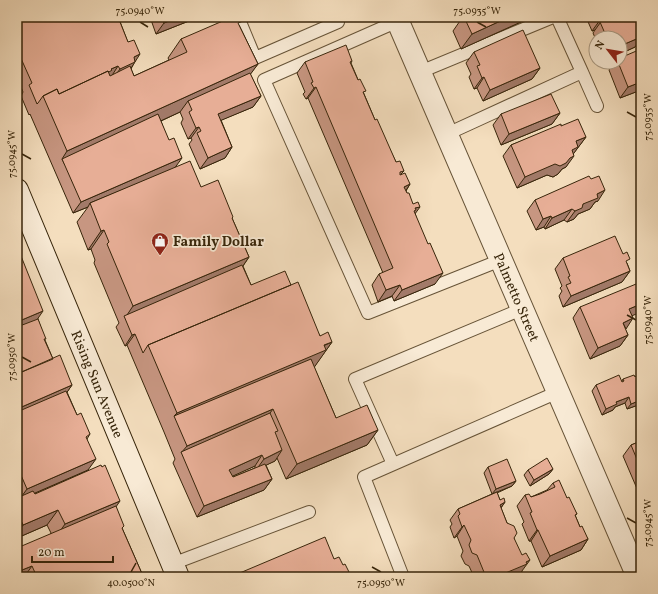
<svg xmlns="http://www.w3.org/2000/svg" width="658" height="594" font-family="Vollkorn,serif">
	<style>
		.lines { fill: none; stroke-linecap: round; stroke-linejoin: round }
		.lane-casing { stroke: #665337; stroke-width: 14 }
		.street-casing { stroke: #665337; stroke-width: 24 }
		.secondary-casing { stroke: #37250a; stroke-width: 24 }
		.lane { stroke: #f8ead5; stroke-width: 12 }
		.street { stroke: #f8ead5; stroke-width: 22 }
		.secondary { stroke: #f8ead5; stroke-width: 22 }
		.wall { fill: #c79681; stroke: #37250a; fill-rule: evenodd }
		.shaded-wall { fill: #a27a69; stroke: #37250a }
		.building { fill: #e7ae96; stroke: #37250a }
		.ticks { fill: none; stroke: #37250a; stroke-width: 1.5 }
		.labels { text-anchor: middle; stroke-width: 3.5; stroke-linejoin: round; paint-order: stroke }
		.poi-label { font-size: 14px; font-weight: bold; fill: #37250a; stroke: #f8ead5; text-anchor: start }
		.street-label { font-size: 14px; fill: #37250a; stroke: #f8ead5 }
		.neatline { fill: none; stroke: #37250a; stroke-width: 1.5 }
		.ticks-label { font-size: 10px; text-anchor: middle; fill: #37250a }
	</style>
	<rect width="100%" height="100%" fill="#f4debe"/>
	<filter id="stains"><feTurbulence type="fractalNoise" baseFrequency=".005" numOctaves="4"/><feColorMatrix values="0 0 0 0 .2 0 0 0 0 .09 0 0 0 0 .02 0 0 0 .5 -.17"/></filter>
	<radialGradient id="worn" r=".72"><stop offset=".6" stop-color="#630" stop-opacity="0"/><stop offset="1" stop-color="#630" stop-opacity=".3"/></radialGradient>
	<g class="lines">
		<g class="lane-casing">
			<path id="lane" d="M238,17l17,41 83,-36 -2,-5
				M398,21l-134,59 104,233 133,-53
				M420,72l133,-55
				M582,72l15,34
				M447,134l135,-62 -25,-55
				M393,464l-38,-85 167,-70
				M172,564l137,-52
				M403,577l-39,-100 194,-85"/>
		</g>
		<g class="street-casing">
			<g id="street">
				<path id="s1" d="M396,17l242,560"/>
			</g>
		</g>
		<g class="secondary-casing">
			<g id="secondary">
				<path id="s2" d="M17,190l161,387"/>
			</g>
		</g>
		<use href="#lane" class="lane"/>
		<use href="#street" class="street"/>
		<use href="#secondary" class="secondary"/>
	</g>
	<path class="wall" d="M17,17h104l-2,2 16,42 -4,8 3,7 35,-16 -1,-2 13,-19 58,-14 19,39 -8,10 11,22 -8,11 -32,13 11,27 -7,11 -25,11 -11,-25 3,-4 -1,-2 -3,1 -7,-16 2,-4 -3,-7 -19,9 15,46 25,20 31,31 17,39 -6,9 8,19h40l29,51 12,6 -18,25 22,51 42,12 -11,15 -81,34 -9,-21 -2,3 -9,4 6,14 -8,11 -67,27 -24,-54 2,-4 -11,-27 -37,-87 -2,1 -9,-19 3,-4 -25,-60 1,-3 -4,-11 -3,1 -11,-28 11,-15 -15,6 -43,-99 -1,1 -8,-19 2,-4 -6,-15zM255,466v2l-22,9 -1,-1z
		M150,17h49l-43,17z
		M461,17h71l-71,32 -8,-18 9,-13z
		M586,17h48l1,30 -15,7v-16h-24v2l-3,-7 2,-3 -3,1z
		M641,49v41l-21,8 -11,-28 5,-8h6z
		M474,52l66,16 -8,11 -49,22 -6,-13 -3,1 -5,-12 2,-3 -5,-11z
		M352,61l-1,2 24,57 21,42 8,9 -3,3 9,10 -4,7 9,22 20,71 -41,17 -2,-5 -14,6 -6,-17 7,-11 4,-1 -75,-175 -2,1 -3,-5 2,-2 -8,-19 8,-11z
		M560,113l-8,11 -51,21 -8,-20 8,-11z
		M561,126l25,11 -13,17 -7,13 -4,2 -4,5 -5,3 -6,-2 -30,13 -14,-32 8,-11z
		M535,200l63,1 -3,1 -5,7 -12,5 -4,5 -7,3 -3,-2 -19,9 -1,-2 -8,3 -9,-19z
		M17,246l21,73 7,21 8,19 19,26 -5,7 10,23 13,19 -3,5 1,31 -53,23v1l81,13 6,21 21,48v1h-126l34,-44 -4,-8 -30,13v-40l1,-1 -1,-2z
		M563,258l64,5 3,8 -8,11 -59,25 -4,-11 3,-5 -2,-3 2,-2 -7,-17z
		M580,307l52,9 -7,13 3,6 -8,11 -30,13 -17,-41z
		M623,379l18,25 -14,5 -2,-6 -10,4 -2,3 -11,5 -10,-24 4,-6 26,-4z
		M641,441v57l-18,-42 8,-11z
		M488,467l28,14 -4,5 -15,7 3,7 5,2 -4,6 6,15 7,15 8,34 -3,3 -5,2h-40l-5,-11 -4,-2 -4,-8 2,-5 -6,-15 -3,2 -4,-11 2,-3 -2,-4 8,-11 34,-15 -8,-21z
		M553,469l-4,5 -19,12 -6,-11 4,-5z
		M553,483l14,15 10,16 -2,1 5,12 8,12 -7,11 -39,17 -11,-26h-2l-7,-17 2,-2 -7,-16 8,-11 6,2 16,-7z"/>
	<path class="shaded-wall" d="M179,17h20l-43,17 8,-11z
		M509,17h23l-71,32 11,-15z
		M603,19l-8,11 -3,1 8,-11z
		M641,37v2l-6,8 -15,7v-8z
		M140,54l-12,19 -16,7 8,-11 14,-12z
		M258,64l-14,19 -56,18 -8,11 -115,53 -3,-6 5,-8z
		M118,66l-7,11 -63,29 63,-37z
		M540,68l-8,11 -49,22 7,-11z
		M484,77l-7,11 -3,1 8,-11z
		M641,82v8l-21,8 8,-11z
		M316,87l-8,11 -2,1 8,-11z
		M261,96l-8,11 -43,18 8,-11z
		M560,113l-8,11 -51,21 8,-11z
		M199,127l-8,11 -3,1 8,-11z
		M586,137l-15,20 3,-1 -8,11 -4,2 -4,5 -5,3 -6,-2 -30,13 8,-11 51,-36z
		M232,147l-7,11 -25,11 8,-11z
		M182,158l-8,11 -84,34 -2,4 -15,6 8,-11z
		M410,184l-7,11 1,-8z
		M605,190l-7,11 -3,1 -5,7 -12,5 -4,5 -7,3 8,-11 8,-7 14,-10z
		M420,207l-8,11h-2l5,-10z
		M572,209l-8,11 -19,9 7,-11z
		M551,216l-7,11 -8,3 7,-11z
		M104,230l-13,19 -3,1 13,-19z
		M249,257l-13,19 -111,42 8,-12z
		M630,271l-8,11 -59,25 8,-11z
		M443,273l-8,11 -41,17 8,-11z
		M400,285l-8,11 -14,6 8,-12z
		M641,304v8l-19,8 7,-11z
		M43,311l-13,19 -13,5v-13z
		M633,318l-7,11 -3,-6z
		M135,334l-8,11 -2,1 7,-11z
		M628,335l-8,11 -30,13 8,-11z
		M332,342l-19,27 -139,47 3,-3z
		M72,385l-11,16 -44,19v-11z
		M629,397l-4,6 -10,4 -2,3 -11,5 4,-6 10,-7z
		M641,400v4l-14,5 4,-5z
		M273,409l-11,15 -81,29 6,-7z
		M378,430l-11,15 -81,34 11,-15z
		M282,450l-7,11 -19,9 8,-11z
		M262,455l-7,11 -33,15 7,-11z
		M96,459l-8,11 -69,30 8,-11z
		M553,469l-4,5 -19,12 4,-6z
		M272,479l-8,11 -67,27 7,-11z
		M516,481l-4,5 -20,8 4,-5z
		M120,501l-11,16 -55,23 11,-16z
		M505,502l-8,11 3,-8z
		M58,510l-11,15 -30,13v-4l6,-9z
		M464,525l-7,11 -3,2 8,-11z
		M537,530h1l-7,11h-2z
		M588,539l-7,11 -39,17 8,-11z
		M530,560l-11,15 -5,2h-18z
		M32,566l-8,11h-7v-5z"/>
	<path class="building" d="M17,17h101l10,25 6,-2 6,14 -6,3 1,5 -15,7 -2,-3 -7,3 1,1 -3,2 -1,-1 -49,23 -2,-5 -14,7 -5,7 -1,1 -8,-19 3,-2 -13,-29 -2,1z
		M161,17h18l-15,6z
		M232,17h9l2,4 -5,2 20,41 -191,87 -24,-55 14,-7 2,5 49,-23 2,5 20,-10 4,10 53,-24 -6,-13z
		M464,17h45l-37,17z
		M599,17h35l7,15v5l-21,9v-8h-13l-7,-16 3,-2v-1l-3,1z
		M523,30l17,38 -50,22 -6,-13 -2,1 -5,-12 3,-1 -6,-13z
		M346,45l6,16 -2,1 8,18 2,-1 6,12 -3,1 12,28 2,-1 19,43 4,-1 4,10 -4,1v3l5,-2 5,11 -6,3 3,6h2l4,11 5,-2 2,5 -5,1 1,2 -2,1 14,33 2,-1 13,30 -41,17 -2,-5 -14,5 -7,-16 14,-6 -77,-181 -2,1 -3,-5 2,-1 -8,-20z
		M641,49v33l-13,5 -10,-25h2v-4z
		M250,73l11,23 -43,18 14,33 -24,11 -11,-25 4,-2 -2,-4 -3,1 -7,-16 3,-2 -4,-9z
		M551,94l9,19 -51,21 -8,-20z
		M158,114l11,26 5,-2 8,20 -101,44 -19,-43z
		M578,119l8,18 -10,4 2,6 -6,3 2,6 -4,2 -4,5 -6,3 -5,-2 -30,13 -14,-32 50,-21v2z
		M190,161l11,26 17,-7 15,37 -1,1 17,39 -116,49 -26,-62 2,-2 -5,-12 -3,1 -11,-28z
		M589,176l2,3 8,-3 6,14 -8,4 1,4 -15,6 -1,4 -7,3 -3,-2 -20,9 -1,-2 -8,3 -8,-19z
		M615,236l8,18 4,-2 3,7 -4,2 4,10 -59,25 -5,-11 5,-2 -3,-6 2,-1 -7,-18z
		M17,246l26,65 -26,11z
		M242,265l9,20 34,-14 6,14 -143,60 -5,8 -8,-19 -3,1 -8,-19z
		M298,282l22,54 8,-4 4,10 -8,3 2,5 -149,63 -29,-68z
		M641,282v22l-12,5 4,9 -10,5 5,12 -30,13 -18,-41z
		M38,319l8,20h-2l9,20 -36,15v-47z
		M60,355l12,30 -55,24v-35z
		M311,359l25,59 31,-13 11,25 -81,34 -24,-55 -86,37 -13,-30z
		M619,375l3,7 2,-1 -1,-2 11,-4 1,2 1,-1 5,13v11l-10,4 -2,-7 -13,5 1,2 -11,5 -10,-24z
		M66,391l11,24 4,-2 9,21 -4,3 10,22 -69,30 -10,-23v-54z
		M270,413l8,18 -3,1 7,18 -18,9 -2,-4 -33,15 4,7 32,-13 7,15 -68,27 -23,-54z
		M641,441v28l-10,-24z
		M547,458l6,11 -19,11 -6,-10z
		M507,459l9,22 -20,8 -8,-22z
		M101,465l1,2 3,-2 15,36 -55,23 -7,-14 -35,15 -6,-14v-13l16,-7 2,3z
		M559,480l8,18 2,-1 8,17 -2,1 5,12 2,-1 6,13 -38,17 -12,-26h-1l-7,-17 2,-1 -7,-17 4,-1 2,3 9,-3 15,-7 -2,-4z
		M497,492l3,8 4,-2 1,4 -5,3 7,18 7,3 3,7 -3,5 8,17 4,-2 4,7 -4,2 1,2 -31,13h-10l-9,-22 -5,-2 -3,-8 2,-5 -7,-15 -2,2 -4,-11 2,-2 -2,-5z
		M116,506l8,20 -2,2 21,48 -2,1h-104l-5,-11 -15,6v-24z
		M325,537l9,22 5,-2 4,8 2,-1 5,10 -6,3h-108l-1,-2z"/>
	<path class="ticks" d="M140,22l8,5M477,22l9,5M627,112l9,5M22,154l9,5M627,315l9,5M22,357l9,5M627,518l9,5M372,567l9,5M131,572l5,-9"/>
	<defs>
		<g id="shop-pin" transform="scale(0.9)"><path d="M0 17L-7.5 6A9.5 9.5 0 1 1 7.5 6Z" fill="#8f2418" stroke="#f8ead5"/><path d="M-5-2.5h2.3a2.7 3.5 0 0 1 5.4 0H5L5.5 6h-11ZM-1.5-2.5h3a1.5 2.3 0 0 0-3 0Z" fill="#fff"/></g>
	</defs>
	<g fill-rule="evenodd">
		<use href="#shop-pin" x="160" y="241"/>
	</g>
	<g class="labels">
		<g class="poi-label">
			<text x="173" y="246">Family Dollar</text>
		</g>
		<g class="street-label">
			<text dy="5" stroke="none"><textPath href="#s1" startOffset="305">Palmetto Street</textPath></text>
			<text dy="5" stroke="none"><textPath href="#s2" startOffset="210">Rising Sun Avenue</textPath></text>
		</g>
	</g>
	<rect width="658" height="594" fill="none" stroke="#f4debe" stroke-width="44"/>
	<g transform="translate(608 50) rotate(301)"><circle r="19" fill="#f8ead5" stroke="#ab9b84"/>
	<path d="M0-3L7 15L0 10L-7 15Z" fill="#8f2418"/>
	<text y="-6" font-size="11" font-weight="bold" text-anchor="middle" fill="#37250a">N</text>
	</g>
	<path d="M32 556v6h81v-6" fill="none" stroke="#37250a" stroke-width="2"/>
	<text x="38" y="556" font-size="12" fill="#37250a" stroke="#f8ead5" stroke-width="3" paint-order="stroke">20 m</text>
	<rect x="22" y="22" width="614" height="550" class="neatline"/>
	<g class="ticks-label">
		<text x="140" y="14">75.0940°W</text>
		<text x="477" y="14">75.0935°W</text>
		<text transform="translate(647 117) rotate(-90)" y="4">75.0935°W</text>
		<text transform="translate(11 154) rotate(-90)" y="4">75.0945°W</text>
		<text transform="translate(647 320) rotate(-90)" y="4">75.0940°W</text>
		<text transform="translate(11 357) rotate(-90)" y="4">75.0950°W</text>
		<text transform="translate(647 523) rotate(-90)" y="4">75.0945°W</text>
		<text x="131" y="586">40.0500°N</text>
		<text x="381" y="586">75.0950°W</text>
	</g>
	<rect width="100%" height="100%" filter="url(#stains)"/>
	<rect width="100%" height="100%" fill="url(#worn)"/>
</svg>
